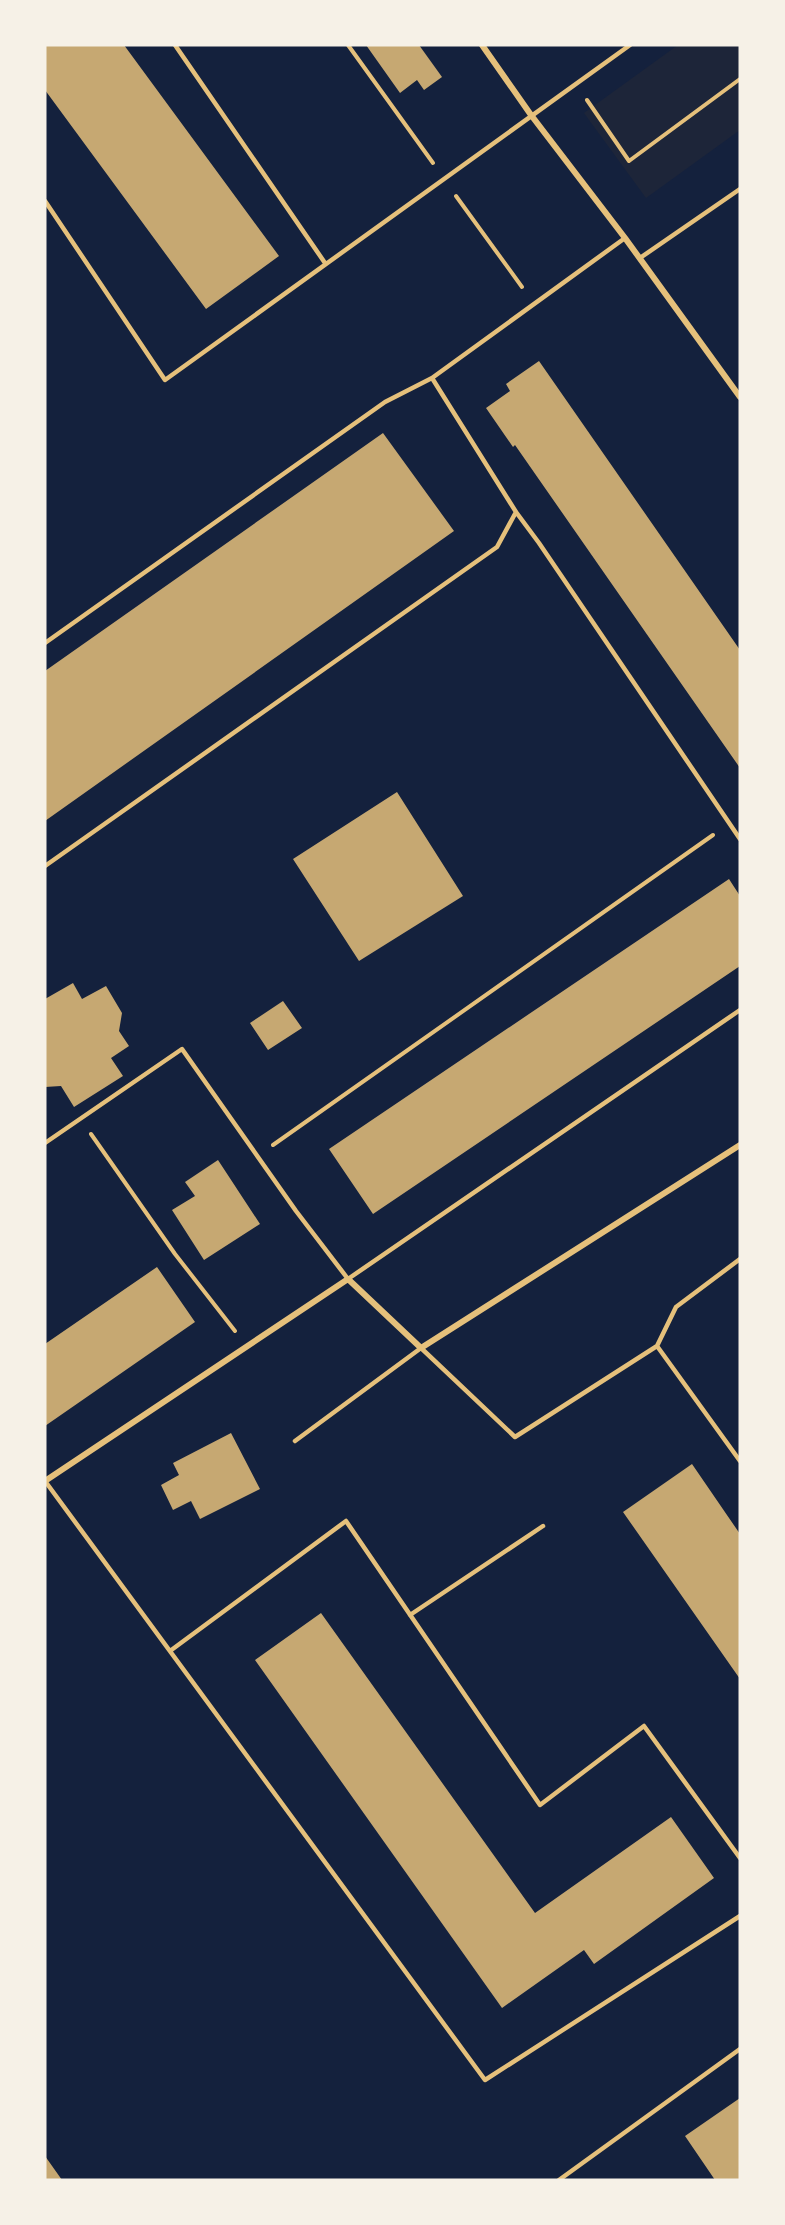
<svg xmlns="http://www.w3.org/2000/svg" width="785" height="2225" font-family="'Noto Sans',sans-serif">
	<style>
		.green { fill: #1d2539 }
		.building { fill: #c6a872 }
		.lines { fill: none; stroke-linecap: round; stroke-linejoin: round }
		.path { stroke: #e5c07b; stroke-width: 4 }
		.service { stroke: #e5c07b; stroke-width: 4.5 }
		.minor { stroke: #e5c07b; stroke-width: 6 }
	</style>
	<rect width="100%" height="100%" fill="#14213d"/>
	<path class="green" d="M678,45h62v85l-94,68 -62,-85z"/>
	<path class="building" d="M45,45h79l155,211 -73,53 -161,-219z
		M366,45h53l23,32 -18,13 -7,-10 -17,13z
		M539,361l201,289v118l-225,-323 -2,2 -27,-39 24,-17 -4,-7z
		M383,433l71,98 -409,290v-150z
		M397,792l66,104 -104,65 -66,-102z
		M729,879l11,17v70l-367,248 -44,-65z
		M73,983l9,16 24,-13 16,27 -3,18 10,15 -18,12 12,18 -49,31 -13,-21 -16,1v-88z
		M283,1001l19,27 -34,22 -18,-27z
		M218,1160l42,64 -56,36 -32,-50 23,-14 -10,-14z
		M157,1267l38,55 -150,104v-82z
		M231,1433l29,56 -60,30 -9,-18 -18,9 -12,-25 18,-10 -6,-12z
		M692,1464l48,70v145l-117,-167z
		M321,1613l214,300 136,-96 43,61 -120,86 -10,-14 -82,58 -247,-348z
		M740,2098v82h-25l-30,-44z
		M45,2156l17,24h-17z"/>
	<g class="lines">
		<path class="path" d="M348,45l85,118
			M587,100l42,61 111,-82
			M456,196l66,91
			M91,1134l84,120 60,77
			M273,1145l440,-310"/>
		<path class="service" d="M175,45l150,218
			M45,201l120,179 465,-335
			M640,258l100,-69
			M516,512l23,31 201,296
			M45,643l340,-241 47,-24
			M45,866l452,-319 19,-35 -84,-134 193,-140
			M45,1143l137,-94 114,162 52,68 392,-269
			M657,1346l83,115
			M295,1441l126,-93 94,89 142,-91 19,-39 64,-48
			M45,1481l440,599 255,-164
			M410,1615l133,-89
			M170,1651l176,-130 194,284 104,-79 96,132
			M559,2180l181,-131"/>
		<path class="minor" d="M482,45l49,70 94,123 115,159
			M45,1481l303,-202 73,69 319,-203"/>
	</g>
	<rect width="785" height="2225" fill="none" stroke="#f6f1e7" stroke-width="93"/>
</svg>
